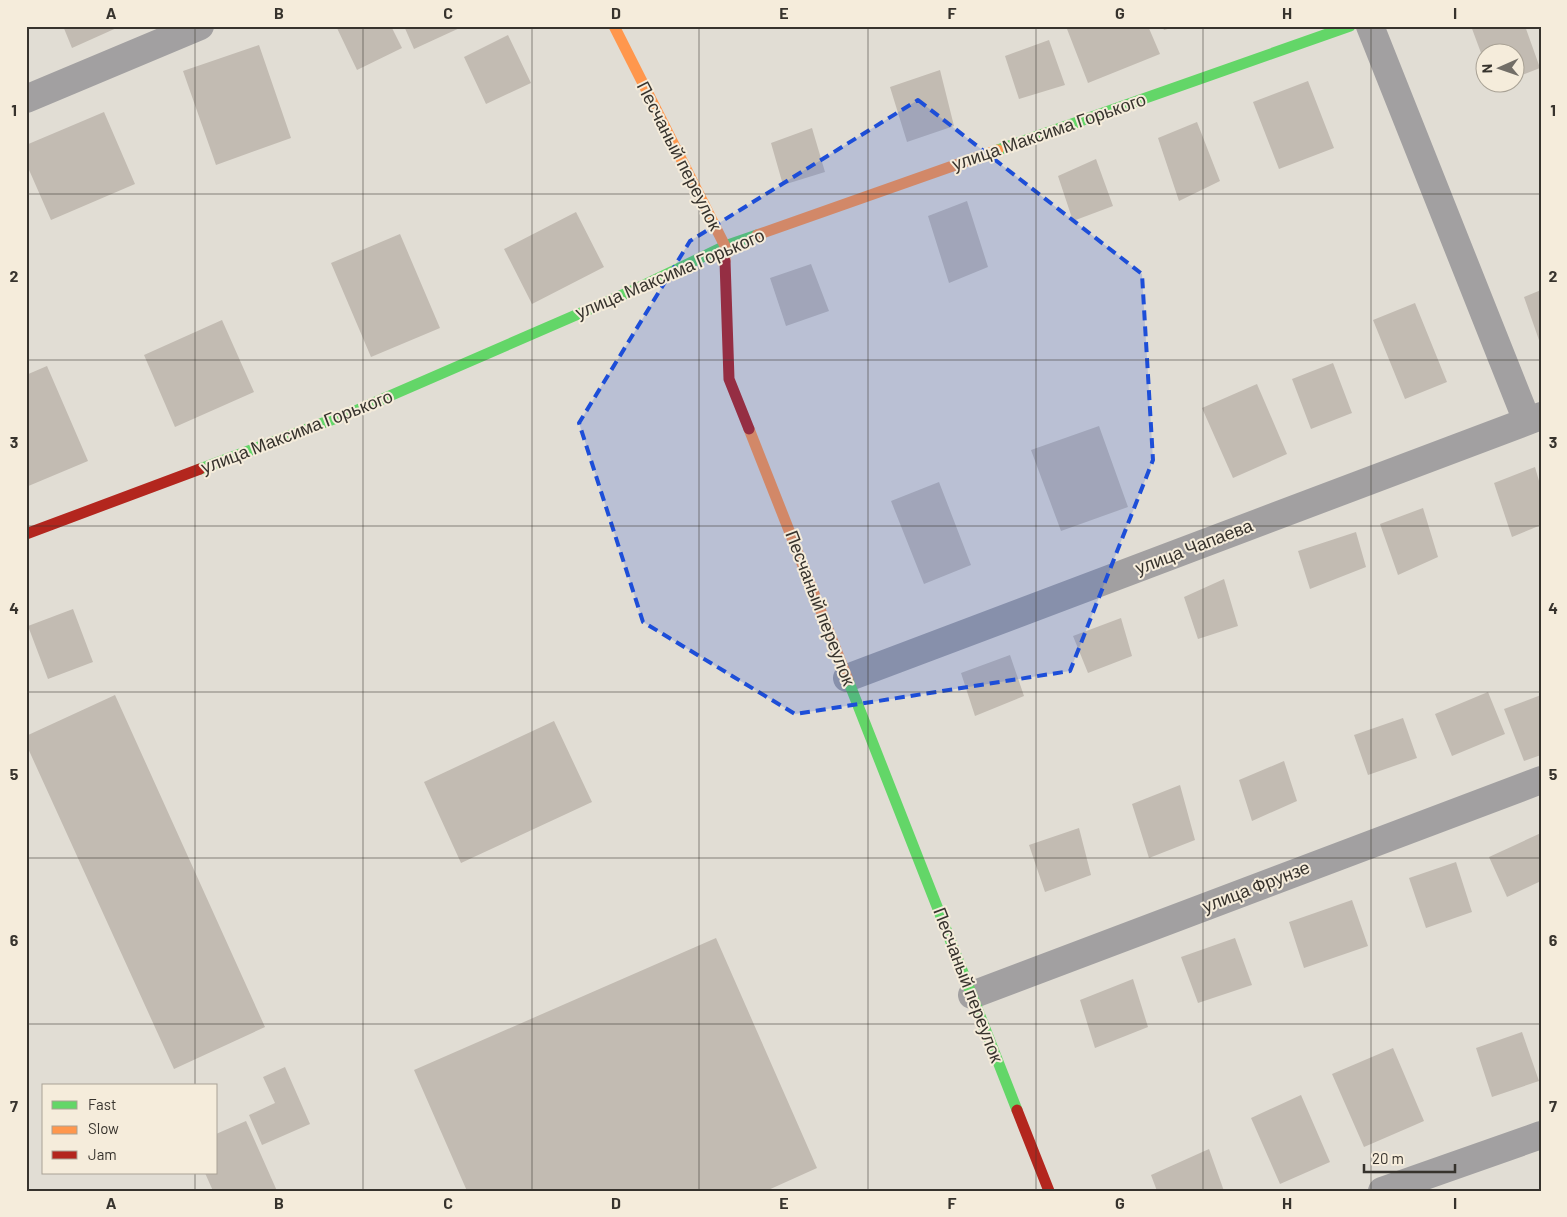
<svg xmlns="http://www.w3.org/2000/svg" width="1567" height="1217" font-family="Barlow,sans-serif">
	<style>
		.building { fill: #c2bbb2 }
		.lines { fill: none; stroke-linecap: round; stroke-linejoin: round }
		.street { stroke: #a2a0a1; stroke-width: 28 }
		.fast { stroke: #63d668; stroke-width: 11 }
		.slow { stroke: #ff974d; stroke-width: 11 }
		.jam { stroke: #b3261e; stroke-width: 11 }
		.marked { fill: #1d4ed8; fill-opacity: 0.2; stroke: #1d4ed8; stroke-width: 4; stroke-dasharray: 10 6; stroke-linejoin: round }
		.grid { fill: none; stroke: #37332d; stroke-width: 1; stroke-opacity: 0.55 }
		.labels { text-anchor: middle; stroke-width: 4; stroke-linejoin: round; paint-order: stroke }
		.street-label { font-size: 18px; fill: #37332d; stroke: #f5ecdb }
		.neatline { fill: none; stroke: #37332d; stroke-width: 2 }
		.grid-label { font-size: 16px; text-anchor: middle; font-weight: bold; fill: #37332d }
	</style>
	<rect width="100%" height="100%" fill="#e1ddd4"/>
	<path class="building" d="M63,26h58l-49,22z
		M336,26h55l11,22 -45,22z
		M404,26h60l-50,23z
		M1074,26h74l12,28 -72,29 -21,-54z
		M1162,26h12l1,1 -11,3z
		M1471,26h54l15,42 -26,10v-26h-30v9z
		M508,35l23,48 -45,21 -22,-47z
		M1049,40l16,45 -46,14 -14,-43z
		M259,45l32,93 -75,27 -33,-94z
		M940,70l14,56 -47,16 -17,-55z
		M1308,81l26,67 -55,21 -26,-67z
		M1492,82h12v1l-10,4z
		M104,112l31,72 -84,36 -25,-57v-18z
		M1197,122l23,59 -41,20 -21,-63z
		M812,128l13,44 -42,13 -12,-42z
		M1096,159l17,47 -40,15 -15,-45z
		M967,201l21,66 -39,16 -21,-67z
		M576,212l28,55 -72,37 -28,-55z
		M400,234l40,94 -69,29 -40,-94z
		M811,264l18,47 -43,15 -16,-48z
		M1541,290v53h-1l-16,-46z
		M1415,303l32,79 -42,17 -32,-79z
		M222,320l32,72 -79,35 -31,-72z
		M1333,363l19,50 -41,16 -19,-50z
		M47,366l41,95 -62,26v-112z
		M1257,384l30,70 -54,24 -31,-70z
		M1099,426l29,81 -67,24 -30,-81z
		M1535,467l6,21v37l-29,12 -18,-54z
		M939,482l32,83 -47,19 -33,-83z
		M1423,508l15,49 -40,18 -18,-51z
		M1356,532l10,35 -56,22 -12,-38z
		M1224,579l14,47 -40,13 -14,-42z
		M73,609l20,53 -45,17 -20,-53z
		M1121,618l11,38 -44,17 -15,-37z
		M1010,655l14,41 -49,20 -14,-43z
		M1488,692l17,42 -53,22 -17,-42z
		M115,695l150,332 -91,42 -148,-325v-8z
		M1541,695v60l-17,6 -20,-52z
		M1403,718l14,40 -49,17 -14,-40z
		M554,721l38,81 -131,61 -37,-81z
		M1284,761l13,40 -45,20 -13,-41z
		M1180,785l15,55 -46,18 -17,-54z
		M1079,828l12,47 -46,17 -16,-47z
		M1541,833v48l-34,16 -18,-40z
		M1456,862l16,50 -46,16 -17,-50z
		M1352,900l16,46 -64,22 -15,-46z
		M716,938l101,230 -51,23h-299l-53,-121z
		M1235,938l17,47 -54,18 -17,-46z
		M1133,979l15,48 -53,21 -15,-48z
		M1522,1032l17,49 -47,16 -16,-49z
		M1393,1048l31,73 -60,26 -32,-73z
		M285,1067l25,57 -48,21 -13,-30 26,-12 -12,-26z
		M1301,1095l29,67 -50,22 -29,-66z
		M246,1121l31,70h-64l-8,-18h11v-39z
		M1209,1149l15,42h-67l-6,-16z"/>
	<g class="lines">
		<path class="street" d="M1370,26l157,395
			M26,99l174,-73
			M847,678l694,-262
			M972,995l569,-215
			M1382,1191l159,-56"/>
		<path class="fast" d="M998,150l352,-124
			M200,469l155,-58 281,-122 89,-43 32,-11
			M848,680l169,430"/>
		<path class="slow" d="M614,26l111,220v15
			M757,235l241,-85
			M749,429l99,251"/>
		<path class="jam" d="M725,261l4,118 20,50
			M26,534l174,-65
			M1017,1110l32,81"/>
	</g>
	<path class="marked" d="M918,100l224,174 11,186 -83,211 -275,43 -152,-92 -64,-199 111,-182z"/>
	<path class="grid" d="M195,26v1060M363,26v1165M532,26v1165M699,26v1165M868,26v1165M1036,26v1165M1203,26v1165M1371,26v1165M26,194h1515M26,360h1515M26,526h1515M26,692h1515M26,858h1515M26,1024h1515M195,1173v18"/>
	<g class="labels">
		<g class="street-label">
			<text transform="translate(1049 132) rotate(-19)" y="6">улица Максима Горького</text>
			<text transform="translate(679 156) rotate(63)" y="6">Песчаный переулок</text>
			<text transform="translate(670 274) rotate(-23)" y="6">улица Максима Горького</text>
			<text transform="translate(297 432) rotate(-21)" y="6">улица Максима Горького</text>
			<text transform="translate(1194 547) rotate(-21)" y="6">улица Чапаева</text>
			<text transform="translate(820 608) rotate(69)" y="6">Песчаный переулок</text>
			<text transform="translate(1256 887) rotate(-21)" y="6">улица Фрунзе</text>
			<text transform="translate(968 985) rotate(69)" y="6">Песчаный переулок</text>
		</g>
	</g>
	<rect width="1567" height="1217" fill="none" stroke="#f5ecdb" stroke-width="55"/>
	<rect x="42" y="1084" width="175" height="90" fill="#f5ecdb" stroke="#a9a295"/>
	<rect x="52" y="1101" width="25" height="8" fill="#63d668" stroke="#a9a295"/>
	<text x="88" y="1110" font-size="15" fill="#37332d">Fast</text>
	<rect x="52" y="1126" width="25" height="8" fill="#ff974d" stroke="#a9a295"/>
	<text x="88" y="1134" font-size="15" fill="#37332d">Slow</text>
	<rect x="52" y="1151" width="25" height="8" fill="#b3261e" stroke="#a9a295"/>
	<text x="88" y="1160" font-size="15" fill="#37332d">Jam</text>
	<g transform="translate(1500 68) rotate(268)"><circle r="24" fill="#f5ecdb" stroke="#a9a295"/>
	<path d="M0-4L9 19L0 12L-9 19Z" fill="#726e67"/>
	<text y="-8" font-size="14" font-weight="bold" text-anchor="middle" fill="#37332d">N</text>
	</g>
	<path d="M1364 1164v8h91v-8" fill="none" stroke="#37332d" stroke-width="2.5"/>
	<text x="1372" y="1164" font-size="15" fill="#37332d" stroke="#f5ecdb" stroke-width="4" paint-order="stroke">20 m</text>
	<rect x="28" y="28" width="1512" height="1162" class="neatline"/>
	<g class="grid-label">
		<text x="111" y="19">A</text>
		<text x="279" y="19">B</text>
		<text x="448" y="19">C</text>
		<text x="616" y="19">D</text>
		<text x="784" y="19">E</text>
		<text x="952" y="19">F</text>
		<text x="1120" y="19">G</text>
		<text x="1287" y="19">H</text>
		<text x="1455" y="19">I</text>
		<text x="14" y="116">1</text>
		<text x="1553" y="116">1</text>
		<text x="14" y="282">2</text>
		<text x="1553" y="282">2</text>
		<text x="14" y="448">3</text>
		<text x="1553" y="448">3</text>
		<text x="14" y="614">4</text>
		<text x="1553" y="614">4</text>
		<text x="14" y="780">5</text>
		<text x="1553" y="780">5</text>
		<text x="14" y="946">6</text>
		<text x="1553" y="946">6</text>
		<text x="14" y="1112">7</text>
		<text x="1553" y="1112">7</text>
		<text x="111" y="1209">A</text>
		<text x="279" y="1209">B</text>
		<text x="448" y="1209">C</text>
		<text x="616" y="1209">D</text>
		<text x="784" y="1209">E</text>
		<text x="952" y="1209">F</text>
		<text x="1120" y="1209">G</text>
		<text x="1287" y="1209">H</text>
		<text x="1455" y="1209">I</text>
	</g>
</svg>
